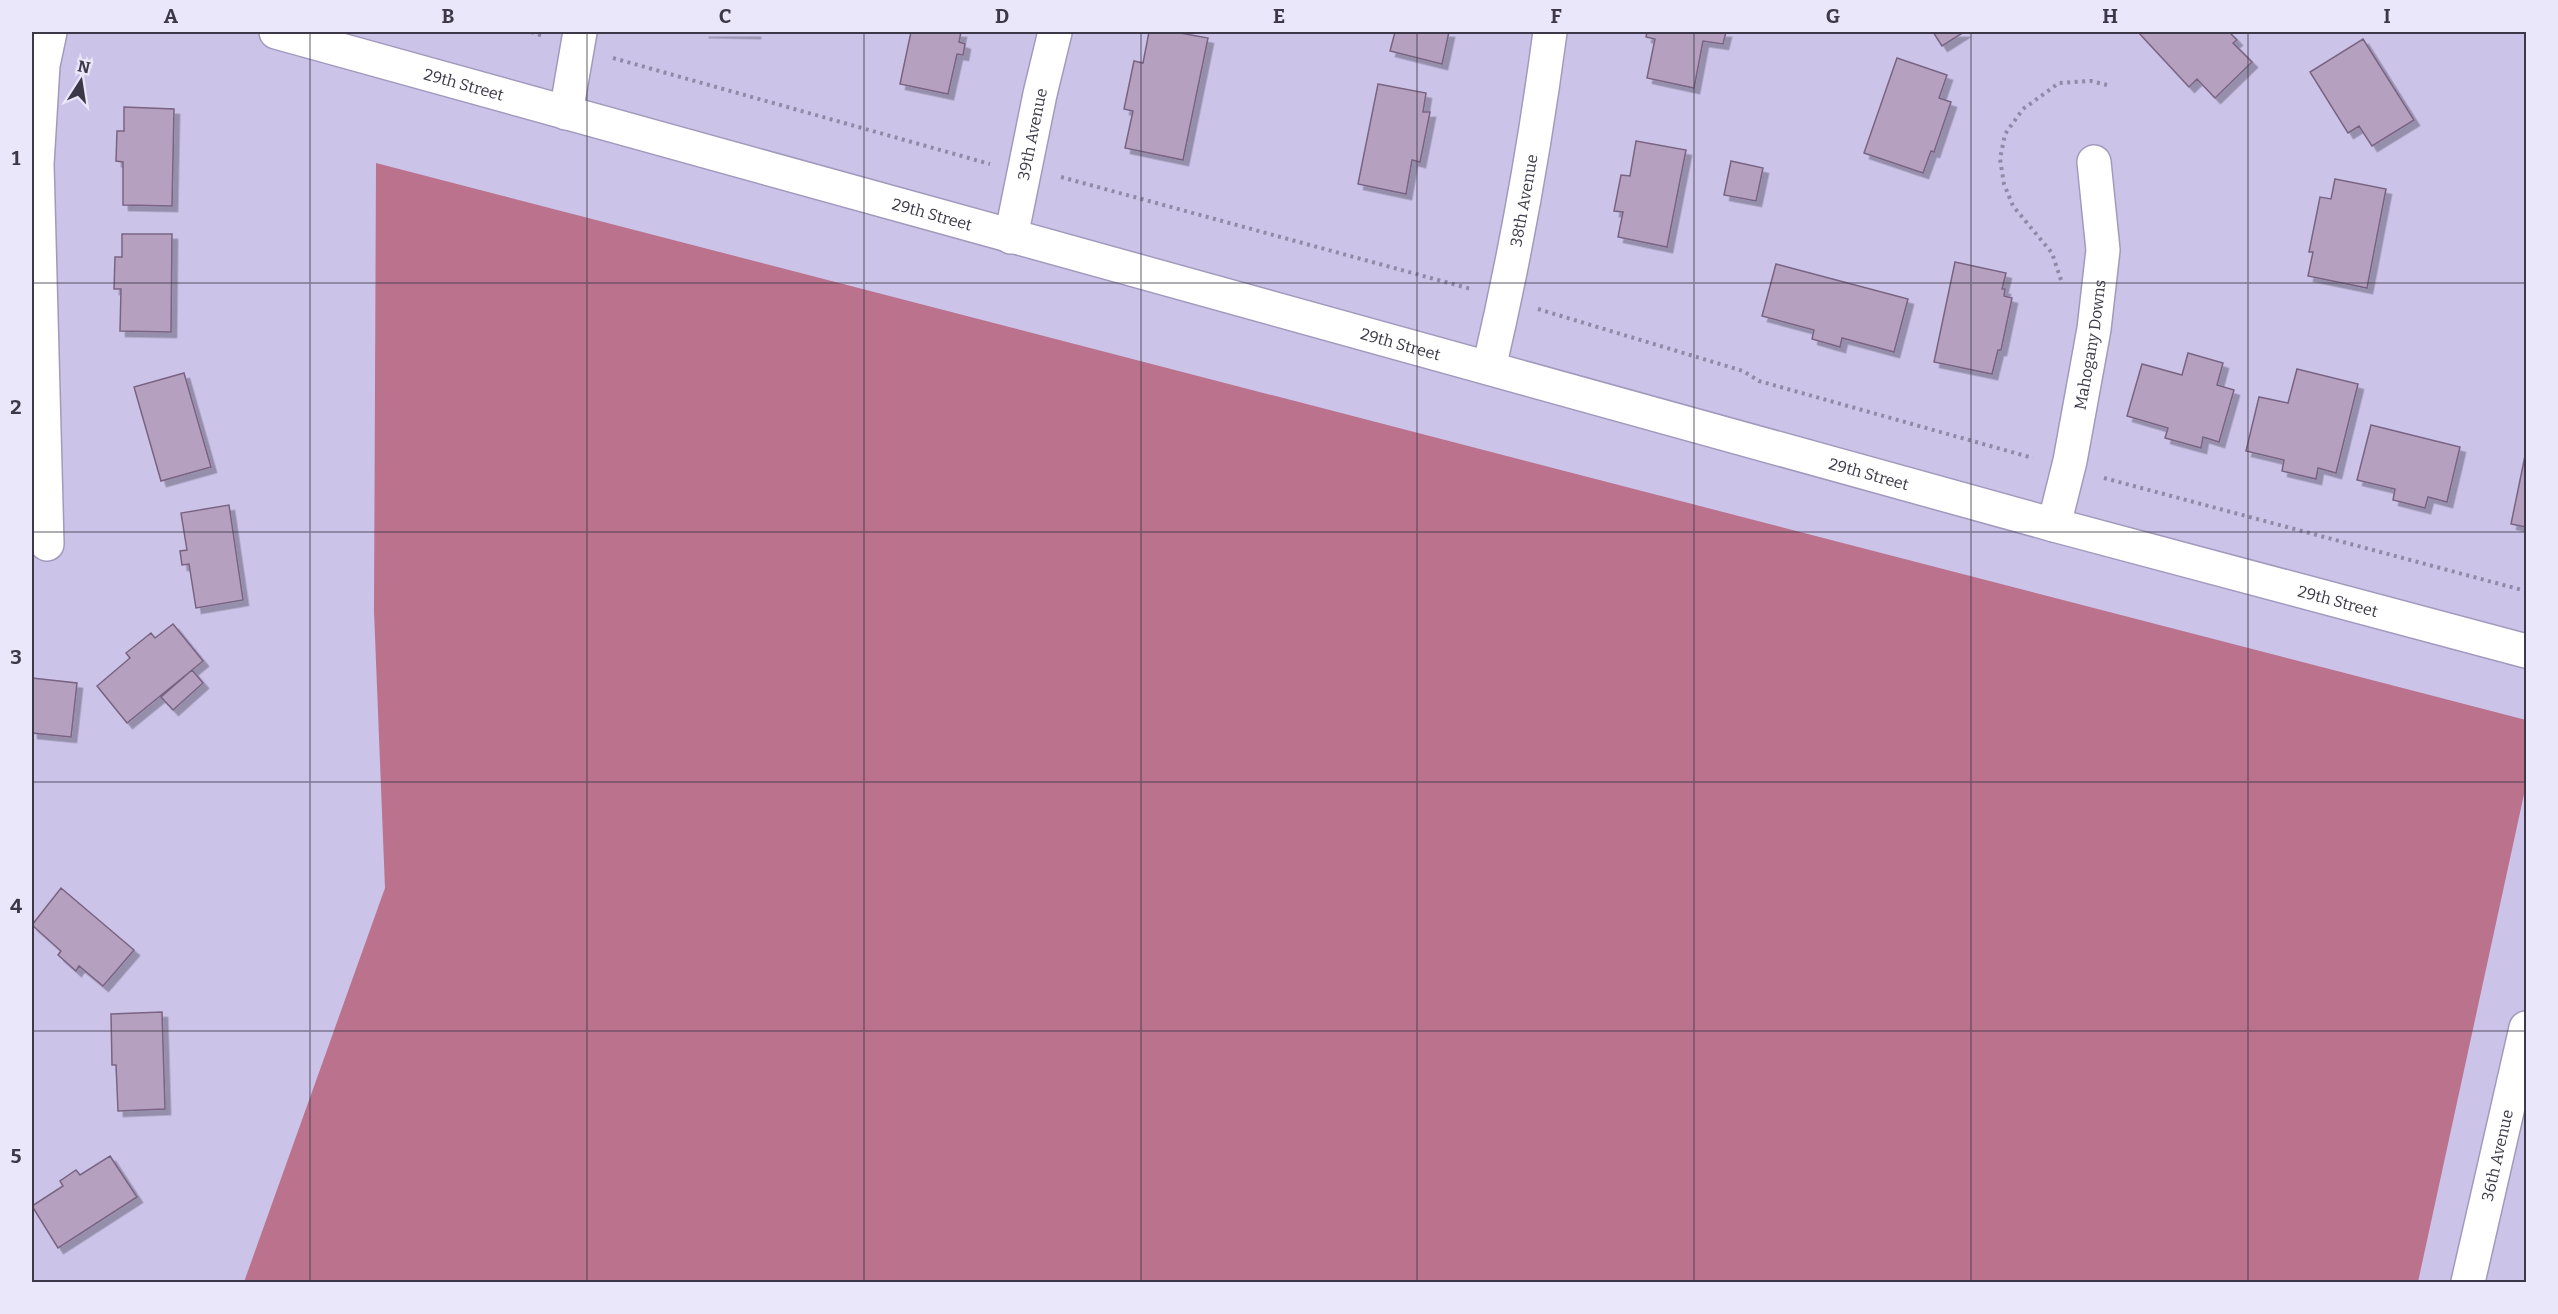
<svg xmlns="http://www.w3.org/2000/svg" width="2558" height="1314" font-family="Bitter,serif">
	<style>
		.forest { fill: #ba728d }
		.building { fill: #b6a0c0; stroke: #796482; stroke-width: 1.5; filter: url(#shadow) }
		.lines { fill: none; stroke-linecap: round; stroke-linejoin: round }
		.minor-casing { stroke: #a29abd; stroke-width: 36 }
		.path { stroke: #918aa7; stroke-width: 4; stroke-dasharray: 3 4.5; stroke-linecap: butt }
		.minor { stroke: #fff; stroke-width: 33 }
		.grid { fill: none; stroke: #3c3847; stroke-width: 1.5; stroke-opacity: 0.55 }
		.labels { text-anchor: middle; stroke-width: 5; stroke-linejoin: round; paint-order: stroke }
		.street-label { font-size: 16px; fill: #3c3847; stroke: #ebe7fa }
		.neatline { fill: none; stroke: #3c3847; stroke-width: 2 }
		.grid-label { font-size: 20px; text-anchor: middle; font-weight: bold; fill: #3c3847 }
	</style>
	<defs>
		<filter id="shadow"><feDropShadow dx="5.5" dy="5.5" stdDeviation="0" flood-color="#0004"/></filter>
	</defs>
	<rect width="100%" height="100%" fill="#ccc3e9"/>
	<path class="forest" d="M376,163l2150,557v65l-108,497h-2174l141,-394 -11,-277z"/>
	<path class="building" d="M703,32h52v1z
		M911,32h50l-2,10 6,2 -2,11 -6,-1 -9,40 -48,-10z
		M1149,32h26l33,6 -25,122 -58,-12 8,-37 -9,-2 10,-48 9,2z
		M1395,32h54l-7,32 -52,-13z
		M1647,32h79l-3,12 -20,-3 -9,47 -47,-10 8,-39 -9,-2z
		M1933,32h31l-22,14z
		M2138,32h91l8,8 -4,3 19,19 -37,36 -18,-19 -8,8z
		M2363,39l51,81 -42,26 -13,-20 -11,7 -38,-61z
		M1897,58l50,17 -8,23 12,4 -17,50 -3,-1 -8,22 -59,-20z
		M1378,84l48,9 -3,19h7l-10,50 -8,-2 -6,34 -48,-10z
		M124,107l50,2 -2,97 -49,-1v-43l-7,-1 1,-30h7z
		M1636,141l50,9 -19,97 -49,-10 5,-25 -9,-1 7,-36 9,1z
		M1731,161l32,7 -7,33 -32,-6z
		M2335,179l51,10 -19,99 -59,-12 5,-24h-4l11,-55 11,2z
		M122,234h50l-1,98 -51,-1 1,-42h-7l1,-32h7z
		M1955,262l51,11 -4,16h3l-1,7 8,2 -11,52h-3l-6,24 -58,-12z
		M1776,264l132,35 -14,53 -52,-14 -2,9 -28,-8 2,-9 -52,-14z
		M2188,353l35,10 -6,22 17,5 -15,52 -16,-5 -2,11 -36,-10 3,-10 -41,-12 15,-52 40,11z
		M2297,369l61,15 -22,89 -18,-5 -2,11 -34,-8 2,-11 -38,-9 13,-54 29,6z
		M184,373l27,94 -50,14 -27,-94z
		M2371,425l89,22 -13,55 -19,-5 -3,11 -32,-8 2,-11 -38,-9z
		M2526,451v76l-15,-3z
		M229,505l14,95 -47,8 -7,-44 -7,1 -2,-14 7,-1 -6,-37z
		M173,624l30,37 -76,62 -30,-37 33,-28 -4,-5 25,-20 4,5z
		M192,670l11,13 -30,27 -12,-13z
		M32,678l45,5 -6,54 -39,-4z
		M61,888l73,62 -31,36 -24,-20 -3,5 -18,-16 3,-4 -29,-26z
		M162,1012l3,97 -47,2 -2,-46h-4l-1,-51z
		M110,1156l27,41 -79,51 -26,-42 31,-20 -3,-5 16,-11 4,5z"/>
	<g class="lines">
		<g class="minor-casing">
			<g id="minor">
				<path id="s1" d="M276,32l1778,493 472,126"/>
				<path d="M566,113l14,-81"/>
				<path id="s2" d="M1011,237l29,-143 15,-62"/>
				<path id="s3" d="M1489,368c26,-111 46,-223 61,-336"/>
				<path id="s4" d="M2054,525l16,-64 24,-132 9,-79 -9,-88"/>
				<path d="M47,544l-10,-380 6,-99 7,-33"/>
				<path id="s5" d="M2468,1282l58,-254"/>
			</g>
		</g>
		<path class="path" d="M531,32l12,4
			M613,58l377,106
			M1061,177l410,112
			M2061,280l-9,-27 -39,-47 -9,-22 -4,-25 5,-25 18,-25 36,-26 32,-2 16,4
			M1538,309l205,62 16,10 274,77
			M2104,478l422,113"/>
		<use href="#minor" class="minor"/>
	</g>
	<path class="grid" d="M310,32v1250M587,32v1250M864,32v1250M1141,32v1250M1417,32v1250M1694,32v1250M1971,32v1250M2248,32v1250M32,283h2494M32,532h2494M32,782h2494M32,1031h2494"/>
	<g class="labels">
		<g class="street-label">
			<text dy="6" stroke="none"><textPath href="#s1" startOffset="195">29th Street</textPath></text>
			<text dy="6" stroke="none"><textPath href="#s2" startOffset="105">39th Avenue</textPath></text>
			<text dy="6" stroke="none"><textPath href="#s3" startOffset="171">38th Avenue</textPath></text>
			<text dy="6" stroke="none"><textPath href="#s1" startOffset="681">29th Street</textPath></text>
			<text dy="6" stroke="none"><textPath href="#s1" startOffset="1167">29th Street</textPath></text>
			<text dy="6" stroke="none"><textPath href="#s4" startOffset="184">Mahogany Downs</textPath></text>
			<text dy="6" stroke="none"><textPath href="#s1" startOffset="1653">29th Street</textPath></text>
			<text dy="6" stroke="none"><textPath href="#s1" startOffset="2139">29th Street</textPath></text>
			<text dy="6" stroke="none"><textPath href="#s5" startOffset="130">36th Avenue</textPath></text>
		</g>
	</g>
	<rect width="2558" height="1314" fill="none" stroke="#ebe7fa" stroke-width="66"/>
	<g transform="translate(81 81) rotate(12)" stroke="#ebe7fa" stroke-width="4.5" paint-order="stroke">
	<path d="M0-4.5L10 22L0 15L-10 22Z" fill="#3c3847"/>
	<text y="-9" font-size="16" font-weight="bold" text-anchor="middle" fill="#3c3847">N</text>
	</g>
	<rect x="33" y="33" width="2492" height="1248" class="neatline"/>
	<g class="grid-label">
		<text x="171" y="23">A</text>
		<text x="448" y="23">B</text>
		<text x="725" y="23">C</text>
		<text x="1002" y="23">D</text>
		<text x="1279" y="23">E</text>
		<text x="1556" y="23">F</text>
		<text x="1833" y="23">G</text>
		<text x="2110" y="23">H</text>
		<text x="2387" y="23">I</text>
		<text x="16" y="165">1</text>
		<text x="16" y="414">2</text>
		<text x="16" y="664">3</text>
		<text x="16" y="913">4</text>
		<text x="16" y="1163">5</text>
	</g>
</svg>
